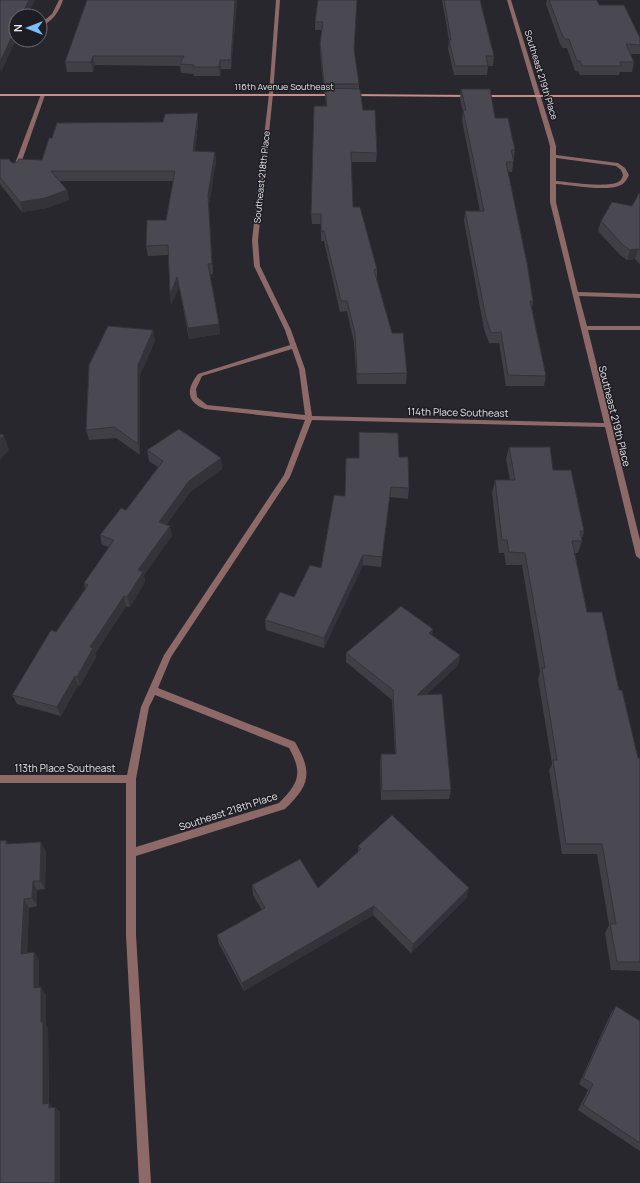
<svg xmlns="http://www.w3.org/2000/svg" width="640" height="1183" font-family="Manrope,sans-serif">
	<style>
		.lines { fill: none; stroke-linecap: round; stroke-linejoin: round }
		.lane { fill: #8d6967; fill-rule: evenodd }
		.street { fill: #8d6967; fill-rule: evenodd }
		.secondary { fill: #c78d8b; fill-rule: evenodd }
		.wall { fill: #403f46 }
		.shaded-wall { fill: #343339 }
		.building { fill: #4a4951; stroke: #343339 }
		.labels { text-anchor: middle; stroke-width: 3; stroke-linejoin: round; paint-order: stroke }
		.far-street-label { font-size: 9px; fill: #e7e7eb; stroke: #1e1d24 }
		.street-label { font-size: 10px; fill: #e7e7eb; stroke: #1e1d24 }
	</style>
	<rect width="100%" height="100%" fill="#28272e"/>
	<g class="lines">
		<path class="lane" d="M41,94l4,1 -26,74 -5,1 -1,-1z"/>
		<path class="street" d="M59,0h4c-4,12 -11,22 -23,27v-3l12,-10z
			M276,0h4l-7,94 -15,146 2,26 31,64 14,39 7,47 292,7 -54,-221v-56l-43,-146h4l45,146v9l62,8 7,5 4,7c-2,4 -4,8 -8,10 -14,7 -49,0 -65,-1v18l22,90 62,2v4l-61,-2 8,30h53v4h-52l52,210v19l-4,-3 -31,-129 -293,-7 -22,57 -119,180 -13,31 137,54c18,31 15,43 -10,67l-149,47v79l15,248h-12l-13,-248v-152h-126v-8h127l14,-68 23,-52 120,-180 21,-55 -100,-11c-20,-7 -18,-21 -7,-35l92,-29 -5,-15 -31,-64 -2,-26 17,-146zM556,158l60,8 5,4 2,5c-1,3 -2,6 -5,7 -11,6 -49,0 -62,-1zM292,349l7,20 6,46 -98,-10 -10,-8 -1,-8 6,-13zM155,695l134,53c14,25 10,35 -10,55l-143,44v-68l13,-72z"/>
		<path class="secondary" d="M0,94h335l2,1 -2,1h-335z
			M349,94l120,1 2,1 -2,1 -118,-1h-2z
			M479,95h161v2h-161z"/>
	</g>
	<path class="wall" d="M237,0l-6,69h-10l-1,7h-26v-2l-13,-1 -1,-7 -85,-1 -2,7h-26l-2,-10z
		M318,0l36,50 5,34v5l4,21 14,43 -1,9h-25l2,45 24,62v11l15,53 15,40 -1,11h-49l-3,-41 -7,-32 -7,1 -16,-71h-3v-17h-9l-1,-10 15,-108 -1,-13h-1l-4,-41v-9l2,-13h-7v-8z
		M442,0h38l14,56 -1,10h-5l-1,9h-33l-6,-26 1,-9z
		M547,0h50l2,5 41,33v16h-10l4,8 -2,10h-12l-1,3h-39l-2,-4h-3l-8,-23h-4l-3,-4 -14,-40z
		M461,89l34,29 20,32 -3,22h-4l25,129 -1,7 14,68 -2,10h-38l-7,-43h-10l-5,-14 -20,-108 1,-10h15l-18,-91 1,-8 -3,-14z
		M198,113v10l-3,28 20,1 1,9 -7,44 4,69h-3l9,50 1,10 -31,5 -10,-52 -8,18 -3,-50 -20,1 -2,-10 20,-26 7,-39h-114l8,9 2,10 -22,8 -25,4 -22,-28v-25l12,4 30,-3 10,-22 111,-16z
		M640,193v71l-5,-5 -8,1 -7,-5 -22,-24 3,-10 31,-15z
		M153,330l2,11 -15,34v80l-24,-17 -27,2 -3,-10z
		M359,432l40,25 10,31 -1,11 -18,-2 -9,70 -18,-2 -39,83 -58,-18 -1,-10 29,-23 27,-29 24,-72 14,-38z
		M509,447l44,23 31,61 -2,8v2l-4,12h-3l12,59 32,78 19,68h2v213l-29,-1 -6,-37 4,-8 -12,-71h-35l-13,-84 3,-6 -14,-85 2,-7 -18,-107h-16l-2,-12h-5l-7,-60 3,-13h15l-4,-21z
		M147,450l74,8 1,11 -32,23 -24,33 4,1 2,10 -28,39 1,7 -15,25 -4,-1 -31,48 1,3 -16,29 -2,-1 -17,31 -44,-12 -5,-9 73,-106 -1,-6 25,-36 -7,-2 -2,-10 26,-25 32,-43 -9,-6z
		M432,635l28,20 -2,10 -32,30 25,95 -2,9 -68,1 -1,-37 1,-9h14l-3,-54 -46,-38v-9z
		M6,840l2,4 38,7 -1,38 -8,1v16l-8,2 -2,45 7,-1 5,8v28l7,7v31l2,2 1,75 3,4 8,5v71h-60z
		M358,846l109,51 -56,56 -38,-38 -129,76 -25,-47 -2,-9 45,-25 -9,-15 -1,-10 66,3 40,-36z
		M616,1006l24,15v130l-62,-41 10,-20 -9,-6 32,-71z"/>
	<path class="shaded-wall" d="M29,0h6l-8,16h-6z
		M235,0h2l-6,69v-9z
		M16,28v12l-15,33 -1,-5v-6z
		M93,56l2,9 -2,7 -2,-10z
		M220,60l1,9 -1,7 -1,-9z
		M198,113v10l-4,38 -1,-10z
		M215,152l1,9 -7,44 4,69 -5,-79z
		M67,190l2,10 -22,8 -25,4 -2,-10z
		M638,249l-3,10 -8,1 3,-10z
		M177,277l2,10 -8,18 -1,-10z
		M219,324l1,10 -31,5 -1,-11z
		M153,330l2,11 -15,34v80l-2,-11v-79z
		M4,435l5,15 -9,10v-20z
		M221,458l1,11 -32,23 -29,41 -2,-11 30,-41z
		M391,487l-1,10 -9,70 1,-10z
		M170,526l2,10 -28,39 1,7 -15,25 -3,-10 11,-27z
		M363,555v10l-39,83v-10z
		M124,596l2,10 -31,48 1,3 -16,29 -3,-9 13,-30z
		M433,629l-1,10 -3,-6z
		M460,655l-2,10 -42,39 1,-9z
		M75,676l3,9 -17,31 -4,-9z
		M41,842l5,9 -1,38 -5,-8z
		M33,881l4,9v16l-5,-8z
		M469,888l-2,9 -56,56 2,-9z
		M24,899l5,9 -2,54 -6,-8z
		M374,906l-1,9 -129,76 -2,-8z
		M34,952l5,8v36l-5,-8z
		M41,987l5,8v31l2,2 1,82 -6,-6 -2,-82z
		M49,1103l5,6 -5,-1z
		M55,1107l5,5v71h-5z"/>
	<path class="building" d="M0,0h29l-8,16h-5v12l-16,34z
		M87,0h148l-4,60h-11l-1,7h-26l1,-2 -14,-1 4,-8h-91l-2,6h-26z
		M318,0h39l-3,49 5,35h-35l-4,-41 3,-21h-8z
		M444,0h36l14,56h-8l2,10h-33l-6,-26h2z
		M549,0h48l2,5h25l16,33v7l-14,-1 8,18h-14l1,4h-39l-2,-5h-3l-8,-22h-4l-3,-4z
		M325,88l35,1 3,21h12l2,43 -26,-1 2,55h7l17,62 -3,1 18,63h11l4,40 -50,1 -2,-41 -8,-32h-6l-17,-70h-3v-17h-10l3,-108h13z
		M461,89h29l5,29h13l7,32h-4l3,12h-8l21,101 6,38h-3l16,75 -38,-1 -7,-43 -10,1 -5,-15 -21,-107h19l-21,-101h3z
		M198,113l-5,38 22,1 -7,43 4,69h-4l11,60 -31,4 -11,-51 -7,18 -2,-50 -22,1 1,-26h19l9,-49h-124l16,19 -22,8 -25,4 -20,-25v-18h9l3,4 5,-1 2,-3 23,1 7,-22h3l5,-15 106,-1 2,-8z
		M639,193h1v57l-2,-1 -8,1 -7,-5 -22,-24 11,-19 20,4z
		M108,326l45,4 -15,35v79l-24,-17 -28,3 3,-65z
		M179,429l42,29 -32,23 -30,41 11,4 -32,44 5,2 -16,25 -3,-1 -34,51 3,1 -16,29 -2,-1 -18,31 -45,-12 39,-65 5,2 32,-47 -4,-2 30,-43 -14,-5 21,-27 5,2 37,-49 -16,-11z
		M359,432l39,1 1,24h9l1,31 -18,-1 -9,70 -19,-2 -39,83 -59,-18 15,-28 14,5 16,-32 11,3 13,-73 11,1 1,-38h13z
		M0,434l4,1 -4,5z
		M509,447h41l3,23h18l13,61h-4l2,10h-10l15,71h15l17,78h3l16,68h2v204h-23l-7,-38h6l-14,-80h-36l-13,-84h4l-15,-92h3l-20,-115 -16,-1 -2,-12h-5l-7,-60h20z
		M401,606l32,23 -4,4 31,22 -43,40 25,-1 9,96 -69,1 -1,-37h15l-3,-64 -47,-37z
		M392,815l77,73 -56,56 -39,-38 -132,77 -25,-48 48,-27 -13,-23 48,-26 18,29 43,-39 -3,-3z
		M6,840v4l35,-2 -1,39h-7l-1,17 -8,1 -3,55 13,-2v36l7,-1v35h2v82l6,-1v5l6,-1v76h-55v-342z
		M616,1006l24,15v122l-57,-38 10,-21 -10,-6z"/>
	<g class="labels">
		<g class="far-street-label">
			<text transform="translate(541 75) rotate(73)" y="3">Southeast 219th Place</text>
			<text x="284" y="90">116th Avenue Southeast</text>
			<text transform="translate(262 177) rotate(-84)" y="3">Southeast 218th Place</text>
		</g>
		<g class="street-label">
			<text transform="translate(458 412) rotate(1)" y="4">114th Place Southeast</text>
			<text transform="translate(615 416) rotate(76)" y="4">Southeast 219th Place</text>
			<text x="65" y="772">113th Place Southeast</text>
			<text transform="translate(228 811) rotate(-18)" y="4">Southeast 218th Place</text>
		</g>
	</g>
	<g transform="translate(28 28) rotate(270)"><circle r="19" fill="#1e1d24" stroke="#6e6e74"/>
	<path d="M0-3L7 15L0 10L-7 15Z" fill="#7cbef9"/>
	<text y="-6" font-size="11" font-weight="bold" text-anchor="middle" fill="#e7e7eb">N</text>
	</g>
</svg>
